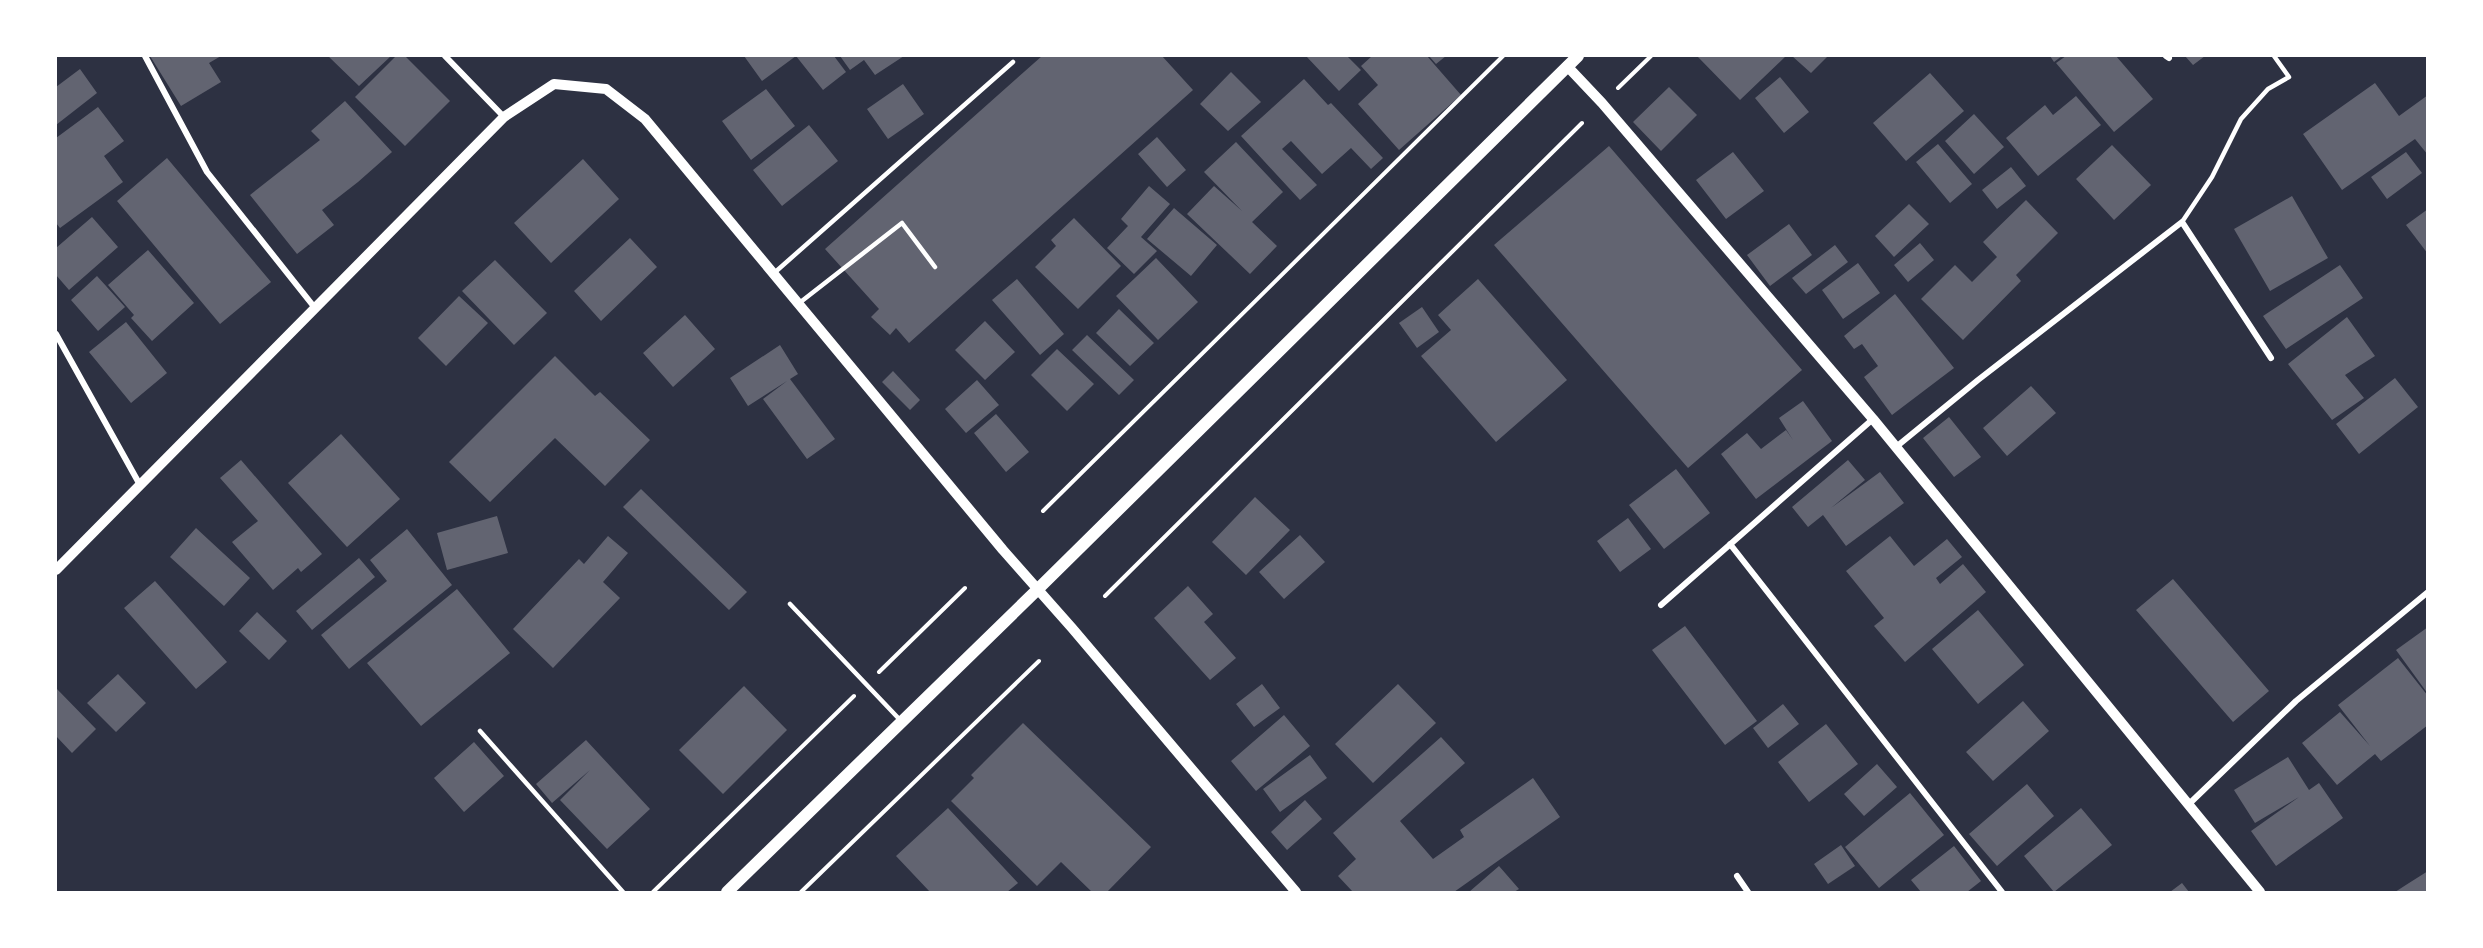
<svg xmlns="http://www.w3.org/2000/svg" width="2483" height="948" font-family="'PT Sans Narrow',sans-serif">
	<style>
		.building { fill: #626471 }
		.lines { fill: none; stroke-linecap: round; stroke-linejoin: round }
		.path { stroke: #fff; stroke-width: 4 }
		.service { stroke: #fff; stroke-width: 4.5 }
		.minor { stroke: #fff; stroke-width: 6 }
		.tertiary { stroke: #fff; stroke-width: 10 }
		.secondary { stroke: #fff; stroke-width: 12 }
	</style>
	<rect width="100%" height="100%" fill="#2d3142"/>
	<path class="building" d="M150,56h71l-12,7 12,19 -40,24z
		M328,56h63l-32,30z
		M396,56h9l45,45 -45,45 -50,-49z
		M744,56h90l12,16 -23,18 -27,-34 -34,25z
		M840,56h64l-29,19 -11,-15 -14,10z
		M1042,56h120l31,34 -284,253 -13,-15 -6,7 -19,-18 8,-8 -54,-60z
		M1306,56h41l14,14 -22,21z
		M1372,56h55l34,39 -62,55 -41,-46 20,-19 -17,-19z
		M1429,56h17l-10,8z
		M1697,56h89l-46,44z
		M1792,56h36l-17,17z
		M2050,56h12l-8,6z
		M2066,56h50l37,43 -39,33 -58,-69z
		M2185,56h20l-12,9z
		M80,69l17,24 -41,32v-38z
		M1231,72l30,30 -33,29 -28,-27z
		M1930,73l34,38 -58,50 -33,-38z
		M1780,77l29,35 -25,21 -29,-35z
		M1304,79l24,26 3,-2 52,55 -12,11 -20,-21 -29,26 -31,-33 -9,8 35,36 -17,15 -59,-64z
		M2375,83l24,33 29,-21v60l-13,-16 -73,51 -39,-56z
		M903,84l21,30 -36,25 -21,-30z
		M1669,87l28,28 -36,36 -28,-29z
		M766,89l29,37 -44,34 -29,-39z
		M2076,96l25,29 -63,51 -32,-38 39,-33 8,10z
		M345,101l47,51 -34,30 -36,28 12,15 -37,29 -47,-59 70,-55 -9,-9z
		M98,107l26,34 -20,15 19,26 -63,46 -4,-5v-85z
		M1974,114l30,33 -30,27 -29,-33z
		M809,125l29,36 -56,45 -29,-36z
		M1157,137l29,33 -19,17 -29,-33z
		M1236,142l47,50 -31,30 25,24 -27,28 -63,-60 27,-28 28,25 -38,-39z
		M1938,144l34,40 -22,19 -34,-41z
		M2112,145l39,40 -37,35 -38,-41z
		M1609,146l193,224 -114,98 -194,-223z
		M1733,152l31,39 -38,28 -30,-39z
		M2406,152l16,21 -35,26 -16,-22z
		M167,158l104,124 -51,42 -103,-123z
		M583,159l36,40 -68,64 -37,-40z
		M2011,167l15,19 -29,23 -15,-19z
		M1149,186l21,18 -29,33 16,14 -23,23 -27,-26 21,-22 -7,-7z
		M2292,196l36,62 -58,33 -36,-62z
		M2026,200l32,33 -42,42 5,6 -58,59 -42,-41 34,-34 17,17 25,-25 -14,-15z
		M1909,204l20,20 -35,33 -19,-21z
		M1174,208l43,37 -26,31 -44,-37z
		M2428,209v45l-22,-29z
		M92,217l26,30 -49,43 -13,-15v-27z
		M1074,218l47,48 -43,43 -43,-42 21,-21 -5,-6z
		M1789,224l23,31 -42,31 -23,-31z
		M630,238l27,29 -56,54 -27,-30z
		M1920,243l14,17 -26,22 -14,-17z
		M1835,245l13,17 -42,32 -14,-16z
		M148,250l46,53 -42,38 -21,-23 3,-3 -26,-30z
		M1156,258l42,44 -40,38 -42,-44z
		M495,260l52,53 -33,32 -52,-54z
		M1858,263l22,30 -37,26 -21,-29z
		M2340,265l23,33 -77,51 -23,-33z
		M97,276l28,31 -27,24 -27,-31z
		M1017,279l47,55 -24,21 -48,-55z
		M1478,279l89,101 -71,62 -75,-86 30,-26 -13,-15z
		M1895,294l59,74 -62,47 -28,-38 14,-11 -16,-22 -8,5 -10,-13z
		M459,296l29,27 -42,43 -28,-28z
		M1422,307l17,25 -22,16 -18,-25z
		M1119,309l35,34 -24,23 -34,-33z
		M685,315l30,34 -42,38 -30,-34z
		M2347,317l28,39 -30,19 19,23 -32,22 -44,-56z
		M985,321l30,31 -30,28 -30,-30z
		M126,322l41,51 -36,30 -42,-51z
		M1087,335l47,45 -15,15 -47,-45z
		M780,345l18,29 -8,5 45,60 -28,20 -44,-60 24,-18 -39,25 -18,-28z
		M1057,349l37,35 -27,27 -36,-36z
		M555,356l40,40 5,-4 50,48 -45,46 -50,-48 -65,64 -41,-40z
		M893,371l27,29 -10,10 -28,-28z
		M2395,378l23,29 -59,47 -23,-30z
		M977,380l22,25 -33,28 -21,-24z
		M2031,386l25,27 -49,43 -24,-28z
		M1803,401l29,40 -76,58 -35,-45 26,-21 14,16 25,-19 7,10 -14,-22z
		M996,414l33,38 -23,20 -32,-39z
		M1949,417l32,40 -27,20 -31,-39z
		M341,434l59,65 -53,48 -59,-64z
		M241,460l81,94 -21,18 -3,-4 -25,22 -41,-48 26,-21 -38,-43z
		M1848,460l17,20 -34,28 49,-36 24,31 -58,43 -23,-31 -15,12 -16,-20z
		M1676,469l34,44 -46,36 -35,-44z
		M641,489l106,103 -18,18 -106,-103z
		M1255,497l35,33 -44,45 -34,-33z
		M497,516l11,37 -61,17 -10,-37z
		M1628,518l23,31 -31,23 -23,-31z
		M196,528l54,50 -26,28 -54,-49z
		M407,529l45,56 -103,84 -28,-34 66,-54 -17,-21z
		M1300,535l25,27 -41,37 -25,-27z
		M608,536l20,17 -25,29 17,16 -67,70 -40,-39 66,-70 5,5z
		M1890,536l24,30 33,-27 15,18 -26,21 4,6 23,-20 23,28 -81,70 -31,-36 10,-8 -38,-47z
		M359,558l16,19 -63,53 -16,-19z
		M2173,579l96,112 -36,31 -97,-112z
		M155,581l72,81 -31,27 -72,-81z
		M1188,586l25,28 -9,8 32,36 -26,22 -56,-62z
		M457,589l53,64 -89,73 -54,-63z
		M1978,610l46,55 -46,39 -46,-55z
		M257,612l30,29 -18,19 -30,-29z
		M1685,626l72,95 -32,24 -73,-95z
		M2428,627v67l-32,-44z
		M2398,658l30,38v29l-47,36 -6,-7 -38,31 -35,-42 38,-31 30,34 -32,-41z
		M118,674l28,29 -30,29 -29,-29z
		M1262,684l18,24 -26,19 -18,-23z
		M1398,684l38,39 -63,60 -38,-39z
		M744,686l43,44 -64,64 -44,-44z
		M56,688l40,41 -24,24 -16,-17z
		M2023,701l26,30 -56,50 -27,-29z
		M1783,704l16,20 -31,24 -15,-20z
		M1284,715l26,31 -54,45 -25,-30z
		M1023,723l128,124 -44,45h-15l-31,-30 -24,24 -86,-85 23,-23 -3,-3z
		M1826,724l32,40 -49,38 -31,-40z
		M1441,737l24,26 -65,58 33,38 31,-22 -4,-7 73,-52 27,39 -106,75h-101l-15,-16 18,-17 -23,-26z
		M586,740l64,69 -43,40 -47,-49 30,-30 -38,33 -16,-19z
		M474,742l30,34 -40,36 -30,-34z
		M1310,755l17,23 -47,34 -17,-23z
		M2288,757l21,33 10,-7 24,35 -67,48 -25,-35 48,-34 -44,26 -21,-33z
		M1877,764l20,23 -33,29 -20,-22z
		M2027,784l27,32 -57,50 -28,-32z
		M1910,793l34,42 -65,53 -34,-41z
		M1305,800l17,19 -35,31 -16,-18z
		M948,808l70,75 -11,9h-77l-34,-36z
		M2081,808l31,37 -58,47 -30,-36z
		M1841,845l14,21 -27,18 -14,-20z
		M1954,846l27,35 -14,11h-46l-10,-12z
		M1499,866l20,23 -5,3h-45z
		M2428,871v21h-33l14,-9z
		M2182,883l7,9h-19z"/>
	<g class="lines">
		<path class="path" d="M1618,88l33,-32
			M1043,511l460,-455
			M1105,596l477,-473
			M879,672l86,-84
			M653,892l201,-196
			M801,892l238,-231"/>
		<path class="service" d="M2182,222l30,-45 29,-58 27,-30 21,-12 -15,-21
			M773,274l240,-212
			M798,304l104,-81 33,44
			M790,604l112,118
			M480,731l143,161"/>
		<path class="minor" d="M145,56l62,116 108,136
			M445,56l59,61
			M2166,56l3,2
			M56,334l84,151
			M1896,447l82,-67 204,-158 89,136
			M1730,544l272,348
			M1661,605l212,-186
			M2189,804l107,-103 132,-109
			M1737,876l11,16"/>
		<path class="tertiary" d="M1567,66l35,37 271,316 387,473
			M56,570l448,-453 50,-33 52,5 39,30 358,431 69,78 224,264"/>
		<path class="secondary" d="M727,892l310,-302 541,-534"/>
	</g>
	<rect width="2483" height="948" fill="none" stroke="#ffffff" stroke-width="114"/>
</svg>
